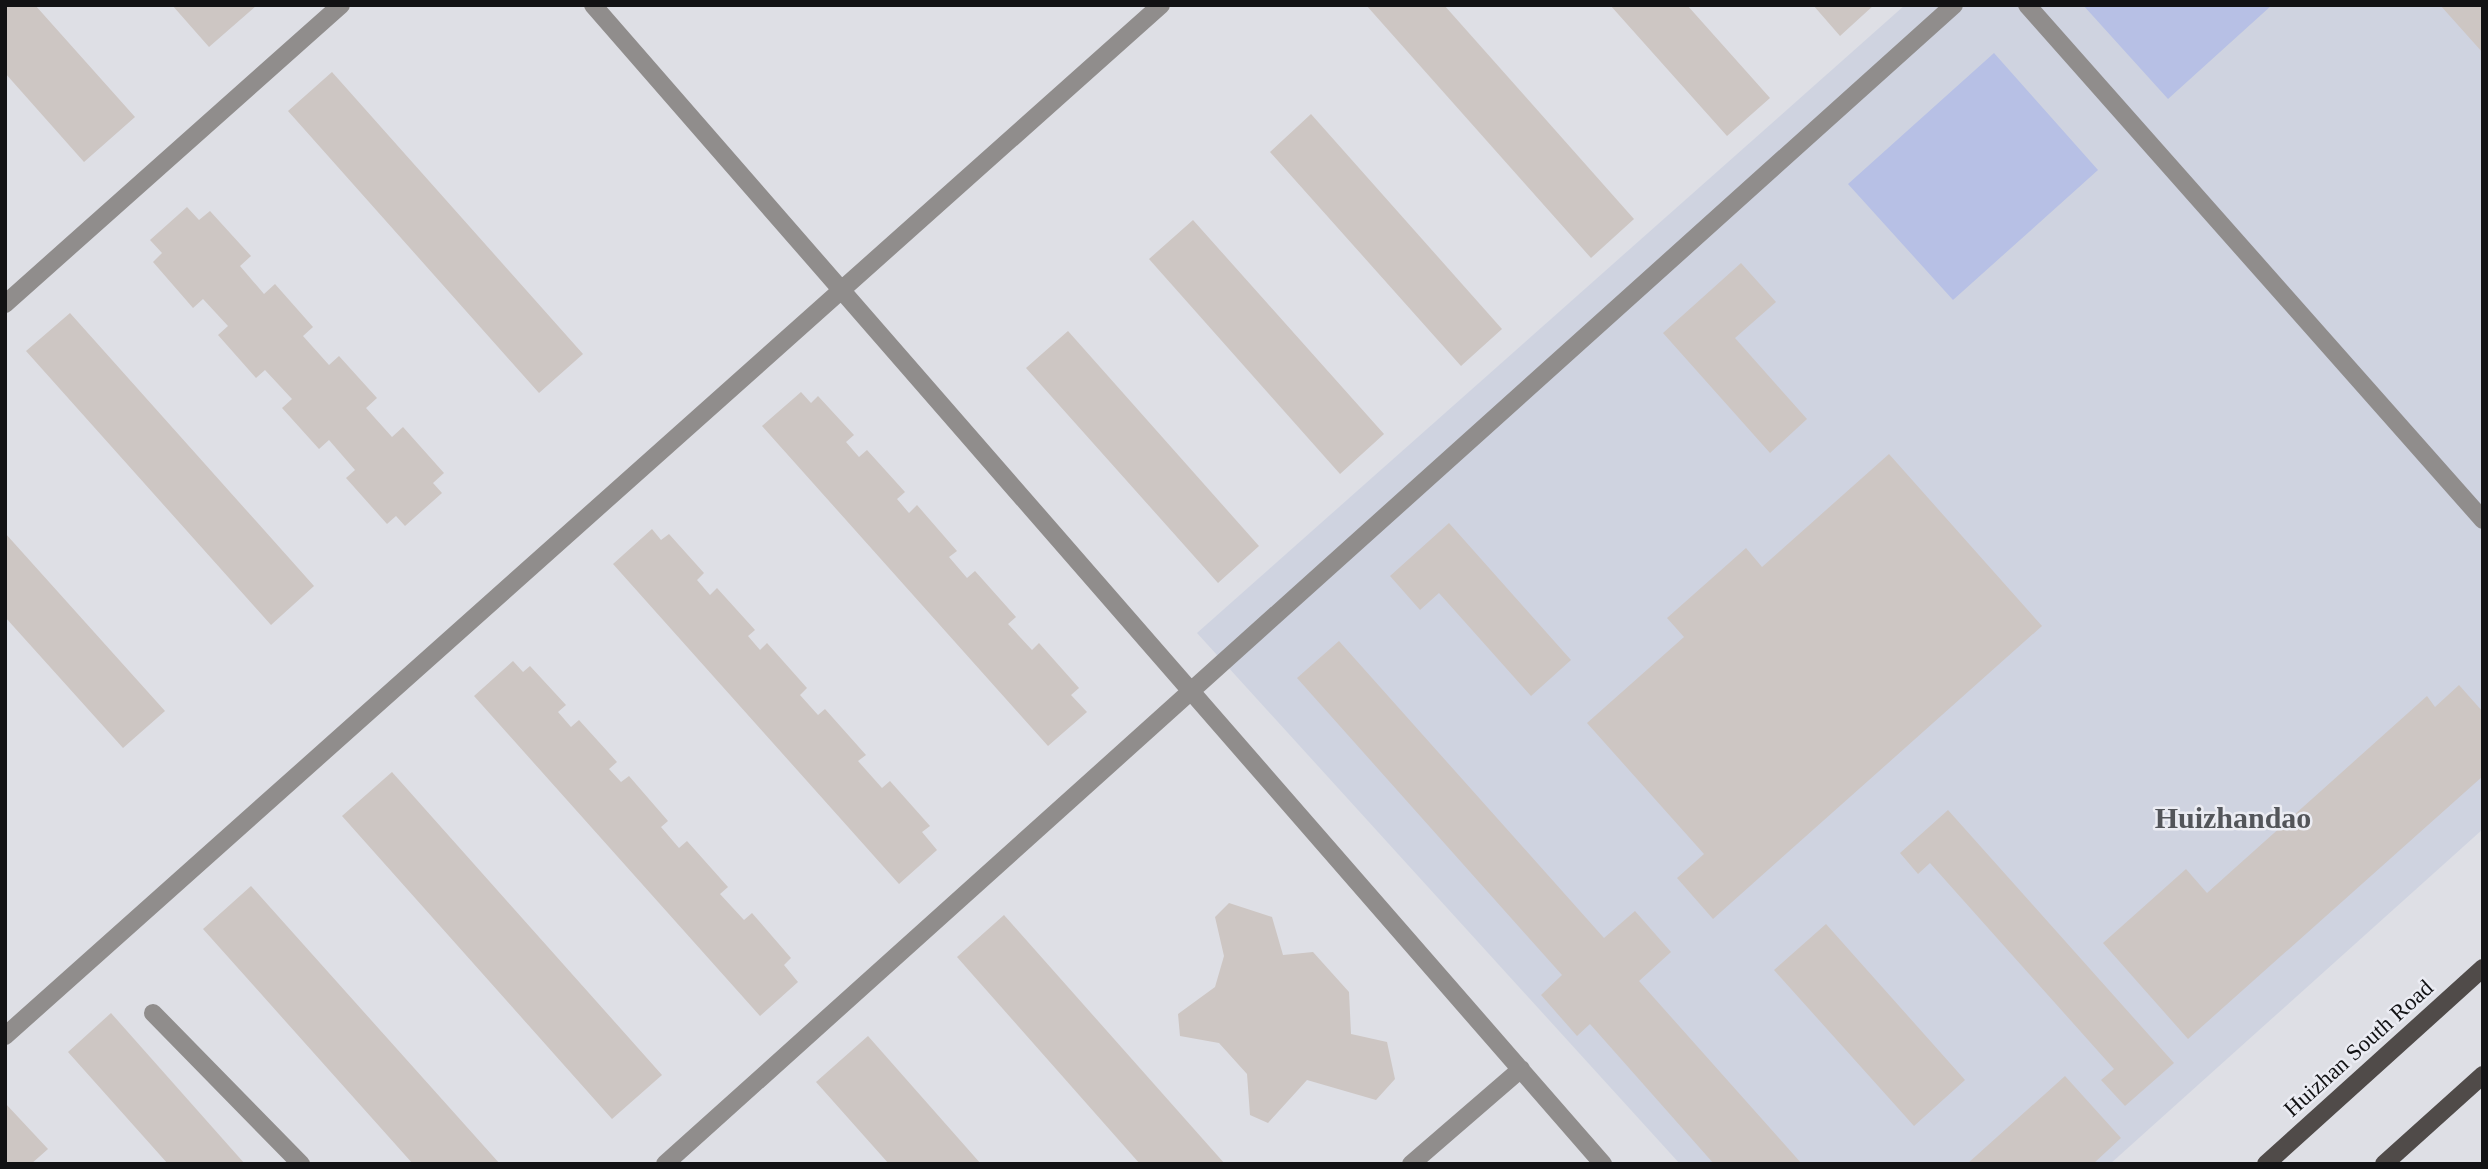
<svg xmlns="http://www.w3.org/2000/svg" width="2488" height="1169" font-family="'Times New Roman',serif">
	<style>
		.built { fill: #cfd3e0 }
		.green { fill: #b7c0e5 }
		.building { fill: #cdc6c3 }
		.lines { fill: none; stroke-linecap: round; stroke-linejoin: round }
		.lane { stroke: #908d8c; stroke-width: 18 }
		.primary { stroke: #504b49; stroke-width: 18 }
		.labels { text-anchor: middle; stroke-width: 5; stroke-linejoin: round; paint-order: stroke }
		.street-label { font-size: 23px; fill: #121214; stroke: #ebecf3 }
		.district-label { font-size: 30px; font-weight: bold; fill: #53555a; stroke: #ebecf3 }
	</style>
	<rect width="100%" height="100%" fill="#dedfe5"/>
	<path class="built" d="M1905,5h578v824l-373,335h-430l-483,-531z"/>
	<path class="green" d="M2083,5h189l-104,94z
		M1994,53l104,117 -145,130 -105,-116z"/>
	<path class="building" d="M5,5h30l100,112 -51,45 -79,-89z
		M172,5h85l-48,42z
		M1366,5h78l190,214 -43,39z
		M1610,5h77l83,93 -43,38z
		M1813,5h61l-34,31z
		M2440,5h43v48z
		M332,72l251,282 -44,39 -251,-282z
		M1311,114l191,215 -41,37 -191,-214z
		M187,207l12,13 11,-9 41,45 -11,10 24,28 11,-10 38,43 -10,9 26,29 10,-9 38,42 -11,10 26,29 11,-10 41,46 -11,10 9,10 -37,33 -9,-10 -9,8 -41,-46 9,-8 -26,-30 -10,9 -37,-41 10,-9 -27,-29 -9,8 -38,-43 10,-9 -25,-27 -10,9 -40,-46 9,-9 -12,-13z
		M1193,220l191,214 -44,40 -191,-215z
		M1741,263l35,39 -41,36 72,81 -37,34 -107,-120z
		M70,313l244,273 -43,39 -245,-274z
		M1068,331l191,215 -41,37 -192,-215z
		M801,392l10,11 7,-7 36,39 -8,7 13,15 8,-7 38,42 -8,7 12,14 8,-8 40,46 -8,6 18,21 8,-7 41,46 -8,7 24,26 7,-7 40,45 -8,7 16,17 -39,34 -286,-320z
		M1889,454l153,172 -329,293 -36,-41 27,-24 -117,-131 97,-86 -17,-19 79,-70 16,19z
		M1449,523l122,137 -40,36 -92,-103 -19,17 -30,-34z
		M652,529l9,11 8,-6 35,39 -7,7 13,15 7,-7 38,42 -7,6 12,14 7,-7 40,45 -7,7 18,20 7,-6 41,46 -8,6 24,27 8,-7 40,45 -8,6 15,18 -38,34 -286,-320z
		M5,533l160,178 -42,37 -118,-131z
		M1339,641l265,297 31,-27 36,41 -32,29 163,183h-88l-124,-140 -13,12 -36,-41 21,-20 -265,-297z
		M513,661l10,11 7,-6 36,39 -8,7 13,15 8,-7 38,42 -8,7 12,13 8,-6 39,45 -7,6 18,21 8,-7 41,46 -8,7 24,26 8,-7 39,45 -7,7 14,17 -38,34 -286,-320z
		M2459,685l24,27v64l-295,263 -85,-96 83,-74 21,24 220,-197 8,11z
		M392,772l270,303 -50,44 -270,-303z
		M1948,810l226,253 -49,43 -24,-26 13,-11 -184,-206 -12,11 -18,-21z
		M251,886l249,278h-87l-210,-235z
		M1229,903l43,14 11,38 30,-3 36,40 2,42 36,8 8,37 -19,21 -69,-20 -39,43 -18,-8 -3,-41 -28,-31 -39,-7 -2,-22 37,-27 9,-31 -9,-39z
		M1004,915l221,249h-85l-183,-207z
		M1826,924l139,156 -51,46 -140,-156z
		M111,1013l134,151h-77l-100,-112z
		M868,1036l113,128h-92l-73,-82z
		M2065,1076l56,62 -28,26h-126z
		M5,1103l43,46 -17,15h-26z"/>
	<g class="lines">
		<path class="lane" d="M593,5l1010,1159
			M2027,5l456,515
			M5,304l336,-299
			M153,1013l148,151
			M5,1036l1156,-1031
			M665,1164l1289,-1159
			M1411,1164l110,-95"/>
		<path class="primary" d="M2266,1164l217,-196
			M2384,1164l99,-89"/>
	</g>
	<g class="labels">
		<g class="street-label">
			<text transform="translate(2358 1048) rotate(-42)" y="8">Huizhan South Road</text>
		</g>
		<g class="district-label">
			<text x="2233" y="828">Huizhandao</text>
		</g>
	</g>
	<rect width="2488" height="1169" fill="none" stroke="#121214" stroke-width="14"/>
</svg>
